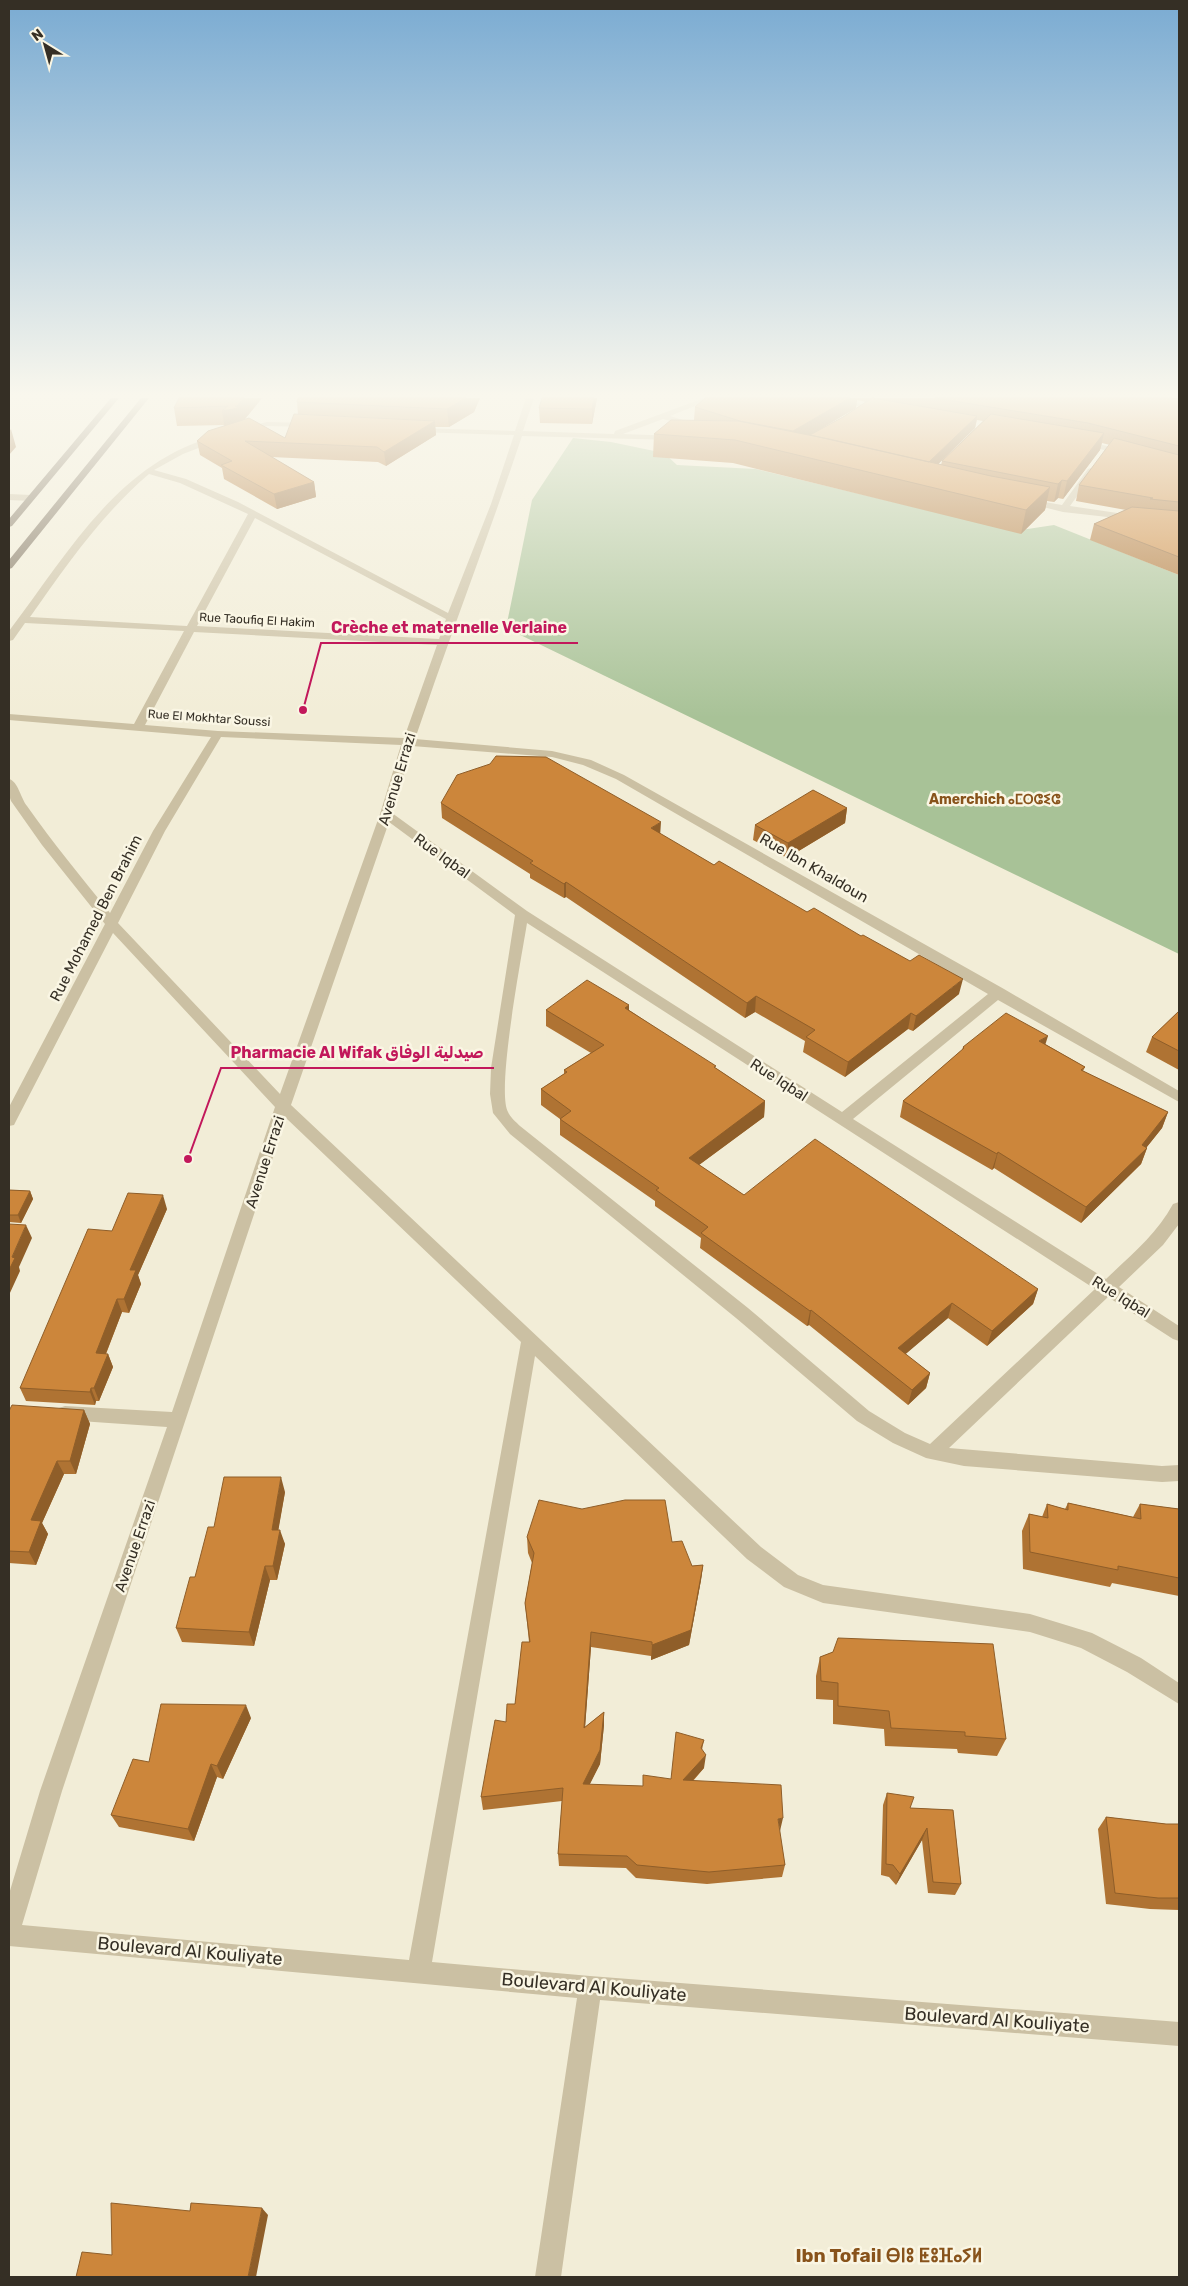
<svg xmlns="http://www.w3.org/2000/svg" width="1188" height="2286" font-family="Rubik,Cairo,'Noto Sans Tifinagh',sans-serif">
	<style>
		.green { fill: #a8c297 }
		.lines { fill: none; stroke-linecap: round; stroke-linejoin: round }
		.street { fill: #cbc0a3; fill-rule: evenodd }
		.primary { fill: #786b56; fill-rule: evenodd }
		.wall { fill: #af7333; fill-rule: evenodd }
		.shaded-wall { fill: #8f5e29 }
		.building { fill: #cc863b; stroke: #8f5e29 }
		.labels { text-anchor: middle; stroke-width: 5; stroke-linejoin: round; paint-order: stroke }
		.far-street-label { font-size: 12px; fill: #352f25; stroke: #faf6e4 }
		.far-neighbourhood-label { font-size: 14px; font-weight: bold; fill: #88531b; stroke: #faf6e4 }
		.street-label { font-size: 15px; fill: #352f25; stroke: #faf6e4 }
		.near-street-label { font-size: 18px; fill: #352f25; stroke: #faf6e4 }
		.near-neighbourhood-label { font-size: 19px; font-weight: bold; fill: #88531b; stroke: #faf6e4 }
		.leader { fill: none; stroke: #c2185b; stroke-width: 2 }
		.callout-dot { fill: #c2185b; stroke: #faf6e4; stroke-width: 2 }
		.callout-label { font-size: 16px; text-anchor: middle; font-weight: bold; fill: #c2185b; stroke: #faf6e4; stroke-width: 5; stroke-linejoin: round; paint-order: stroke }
	</style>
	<rect width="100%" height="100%" fill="#f2edd7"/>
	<path class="green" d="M573,438l38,4 53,11 13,12 79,4 258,62 40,-6 125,50v379l-673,-326 26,-128z"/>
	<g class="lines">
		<path class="street" d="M526,398h8l-11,33 91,3 1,-3 89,-33h11l-45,18 26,8v4l-33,-9 -40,15 53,2v4h-3l-151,-4c-34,102 -73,202 -107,303l137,12 39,9 33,15 380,214 175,102v11l-181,-102 -145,119 253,160c25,-24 51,-45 67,-75l6,-2v22l-16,21 -44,42 60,39v15l-6,-2 -65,-42 -159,151 213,18 17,-1v16l-17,1 -198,-16 -38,-8 -33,-15 -36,-22 -121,-103 -226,-184 -17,-21 -3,-19 1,-26 24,-153 -126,-93 -98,283 470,442 37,28 25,10 207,29 62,19 49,25 38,25v21l-52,-32 -46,-24 -51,-16 -207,-29 -39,-16 -37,-28 -212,-203 -103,606 158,14 589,46v24l-579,-46 -39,277h-26l42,-279 -568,-52v-52l31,-103 127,-364 -102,-7 -6,-2 -3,-5 3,-5 6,-2 107,6 103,-305 -162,-174 -97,188 -2,4 -5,1v-19l96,-183 -63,-79 -31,-44 -2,-6v-16c9,2 12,20 18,27 26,37 55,72 83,107l43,-82 58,-94 -202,-17v-6l125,10 50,-93 -159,-8 -12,17 -4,1v-10c58,-76 108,-168 207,-195h3v4l-36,14 -29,16 32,9 52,23 210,111 43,-109 23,-69 -98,-3 -4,-2 4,-2 99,3zM149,474l31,9 68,31 -61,112 -157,-9c36,-51 71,-102 119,-143zM255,518l191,101 -7,20 -242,-13zM194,632l243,13 -33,93 -186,-7 -73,-6zM221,737l180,8 -21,69 -100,280 -162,-171 47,-92zM412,746l140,11 31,8 33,14 372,215 -146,118 -315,-201 -135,-98zM527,923l568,366 -165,155 -25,-11 -36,-22 -121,-103 -228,-182c-4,-4 -10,-9 -12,-14 -12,-22 14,-157 19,-189zM286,1118l235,224 -112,618 -387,-35 40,-134z
			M817,398h16l52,11 -4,2z
			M267,422l44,1 4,2 -4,2 -44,-1 -25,5 -4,-2z
			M1078,440l49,10 4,3 -4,3 -46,-12h-3z
			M1091,468l4,3 -25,35 61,9 4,3 -1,2 -71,-8 -40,-10 4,-3 35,6 26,-36z
			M9,494l22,1 4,3 -4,3 -22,-1z"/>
		<path class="primary" d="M111,398h8l-107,128 -3,1v-8z
			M141,398h8l-137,170 -3,1v-9z"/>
	</g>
	<path class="wall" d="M262,398l-18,22 41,18 13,-23 -1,-13 183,-4 -6,14 -25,15h-14l1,8 -50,31 -8,-4 -107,-5 43,25 2,15 -39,12 -53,-30 -2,-11 -22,-13 -3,-14 28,-16h-1l-47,1 -3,-18z
		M542,398h55l-5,26 -52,-1 -1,-15z
		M705,398h474v177l-89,-35 4,-16 32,-14 -50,-9 3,-16 31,-40 -8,-2 -2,7 -37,49 -5,-1 -4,4 -7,-1 -2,9 -24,24 -288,-71 -80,-6 1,-23 40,-14 1,-13zM857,400l9,2 -23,15 -31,17 44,-26zM977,420l6,1 -41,40 -1,4 -3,-1 37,-36z
		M441,803l219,31 54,31 93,47 54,24 98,58 -46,37 -5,-2 -63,48 -42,-25 2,-11 -50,-29 -10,6 -179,-121 -2,1 -34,-20v-4l-88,-56z
		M847,808l-2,15 -58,35 -34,-18 2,-15z
		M629,1005v5l136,91 -1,16 -65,48 45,30 294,94 -5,15 -46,42 -39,-28 -43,36 25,19 -4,15 -18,17 -99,-80 -2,1 -107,-78 1,-10 -46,-32v-5l-95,-66v-16l-19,-14v-16l23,-15v-4l27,-17 -45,-27v-16z
		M1179,1011v59l-33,-18 6,-15z
		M1045,1044l40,23 -2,4 85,41 -6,16 -16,20h1l-6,16 -60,59 -87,-55 -2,2 -92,-53 3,-16 59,-51 1,-3z
		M9,1190l21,1 3,8 -12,24 -12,-1z
		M167,1209l-29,66 3,9 -12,29 -7,-1 -16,42h2l5,13 -14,34h-3l-1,4 -69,-4 -6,-13 92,-157z
		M84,1410l6,14 -14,50h-12l-22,49 6,11 -12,31 -27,-2v-152z
		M285,1492l-7,38 7,14 -8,36h-7l-16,66 -72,-4 -6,-14 38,-101z
		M1068,1503l65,14 7,-13 39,5v87l-67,-13 -2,4 -87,-18 -1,-38 7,-17 13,3 5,-13 18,5z
		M527,1537l145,5 20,24 11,-1 -2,15 -12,65 -38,15v-4l-60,-9 -6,80 19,-15v13l-4,39 -11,21 54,1 28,-7 33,-39 -2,10 2,18 -11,13 86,50 6,34 -3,12 -75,7 -71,-6 -10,-10 -67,-2 -1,-12 4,-53 -79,9 -2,-13 25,-75 9,-18 14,-62 -4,-39 7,-40 -4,-10z
		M833,1652l173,87 -9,17 -39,-3 -1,-4 -72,-3 -1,-17 -51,-5v-24l-17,-1v-23l4,-19z
		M251,1718l-28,61 -6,-2 -23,64 -75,-14 -8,-12 38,-53z
		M887,1793l23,15 43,2 8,74 -6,11 -27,-2 -6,-53 -26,45 -7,-8 -8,-2 2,-70z
		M1106,1817l60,7h13v86l-29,-1 -44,-5 -8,-75z"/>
	<path class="shaded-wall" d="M244,398h18l-21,26 -16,6 -3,-19 15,-3v-2z
		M466,398h14l-6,14 -25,15 -2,-18z
		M594,398h3l-5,26v-15z
		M850,398h7l-1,10 -64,38 1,-15z
		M977,416l-2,12 -49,48 2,-13z
		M435,421l1,14 -50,31 -2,-14z
		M11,429l5,18 -7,8v-23z
		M1104,433l-4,17 -37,49 4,-18z
		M1062,480l-4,18 -4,4 4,-18z
		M314,482l2,15 -39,12 -3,-15z
		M1050,487l-5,23 -24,24 5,-24z
		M847,808l-2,15 -58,35 1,-15z
		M661,822l-1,15 -9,-9z
		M566,882v15l-2,1v-14z
		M963,979l-4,15 -46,37 3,-15z
		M756,996l-1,16 -10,6 2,-15z
		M629,1005v15l-4,-12z
		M911,1013l-3,16 -63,48 3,-15z
		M1048,1036l-5,16 -4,-11z
		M765,1101l-1,16 -76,56 1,-15z
		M1168,1112l-6,16 -20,25 5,-5 -6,16 -60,59 5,-16 56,-62z
		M998,1152l-4,16 -2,2 5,-16z
		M30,1191l3,8 -12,24 -3,-8z
		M163,1195l4,14 -29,66 3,9 -12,29 -5,-14 6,-29z
		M26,1225l6,13 -13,29 1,4 -11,24v-25l3,-13z
		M1038,1289l-5,15 -46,42 5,-15z
		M117,1299l5,13 -21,54 -5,-13z
		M952,1303l-4,15 -54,46 4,-16z
		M811,1310l-2,15 -2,1 3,-15z
		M108,1354l5,13 -14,34 -5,-13z
		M930,1373l-4,15 -18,17 4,-15z
		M91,1388l5,13 -1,4 -5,-13z
		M84,1410l6,14 -14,50 -6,-13z
		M57,1461l7,13 -22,49 6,11 -12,31 -7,-13 2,-32z
		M281,1477l4,15 -9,52 -4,-14z
		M280,1530l5,14 -8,36 -4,-14z
		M703,1565l-2,15 -12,65 -38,15 1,-15z
		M265,1566l5,14 -16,66 -5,-14z
		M591,1632v15l-7,95v-14z
		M246,1705l5,13 -28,61 -6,-13z
		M604,1712v13l-4,39 -17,34v-14z
		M706,1755l-2,13 -23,25 2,-13z
		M211,1764l6,13 -23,64 -6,-12z
		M783,1818l-3,13 -2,-12z
		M927,1828l-5,12 -26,45 4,-11z
		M262,2208l6,7 -12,62h-8z"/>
	<path class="building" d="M179,398h65l-7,8h-2l3,2 -16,3 6,-5 -54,2z
		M298,398h168l-19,11 -150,-7z
		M542,398h52l-2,11 -53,-1z
		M705,398h145l-57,33 -53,-10 -45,-14z
		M872,398h1l104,18 -48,46 -119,-27 33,-18z
		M935,398h236l8,1v47l-91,-23z
		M294,414l141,7 -51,31 -7,-5 -132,-6 69,41 -40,12 -53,-29 11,-4 -35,-20 11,-10 41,-13 36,20z
		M991,414l113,19 -37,48 -5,-1 -4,4 -116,-23z
		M671,420l67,1 91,18 162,37 59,11 -24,23 -291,-70 -81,-6z
		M1114,438l65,17v47l-29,-3 3,-1 -74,-13z
		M1132,507l47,4v46l-85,-33z
		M496,756l50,1 115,65 -10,6 63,37 5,-4 88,51 7,-4 47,28 2,-1 47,26 9,-6 44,24 -47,37 -5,-3 -63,49 -42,-25 9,-7 -59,-34 -9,7 -181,-121 -2,2 -34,-21 3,-2 -92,-58 16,-28 33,-11z
		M813,790l34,18 -59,35 -33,-18z
		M587,980l42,25 -4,3 91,58 -2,1 51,34 -76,57 55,37 71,-56 223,150 -46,42 -40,-28 -54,45 32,25 -18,17 -101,-80 -1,1 -109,-78 7,-6 -52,-37 3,-2 -99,-69 11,-8 -30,-22 26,-17 -3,-2 40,-25 -58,-35z
		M1179,1011v40l-27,-14z
		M1006,1013l42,23 -9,5 46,26 -4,3 87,42 -26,33 5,3 -61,59 -88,-55 -1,2 -94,-53 61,-53 -1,-1z
		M9,1190l21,1 -12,24h-9z
		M128,1193l35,2 -33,75h6l-12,29h-7l-21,54 12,1 -14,34h-3l-1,4 -70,-4 68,-159 24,2z
		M9,1224l17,1 -14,32 3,1 -6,12z
		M12,1405l72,5 -14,51h-13l-26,59 10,1 -12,31 -20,-1v-140z
		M224,1477h57l-9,53h8l-7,36h-8l-16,66 -73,-4 14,-51h5l13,-50h6z
		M539,1500l43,9 43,-9h40l7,42 10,-1 10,25 11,-1 -12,65 -39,15v-3l-61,-10 -7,96 20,-16 -4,38 -17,34 60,2v-11l28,4 5,-47 28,8 -3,8 5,7 -23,25 98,5 2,33 -5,1 7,46 -76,7 -72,-7 -10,-9 -69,-2 5,-66 -82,9 14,-77 11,2 1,-18h8l7,-62h8l-5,-39 9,-50 -7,-16z
		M1068,1503l73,16 -1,-15 39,5v69l-61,-12v4l-88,-18 -1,-38 19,4 -1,-14 21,6z
		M838,1638l155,6 13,95 -41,-3v-4l-74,-4 -2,-17 -51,-5v-23l-17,-2 -1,-24 13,-5z
		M161,1704l85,1 -29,61 -6,-2 -23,65 -77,-14 22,-56 16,3z
		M887,1793l27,4 -4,11 43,2 8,74 -28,-2 -6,-54 -27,46 -7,-9 -7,-1z
		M1106,1817l60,7h13v74h-21l-43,-5z
		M111,2203l79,8 1,-8 71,5 -14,69h-172l6,-25 30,3z"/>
	<linearGradient id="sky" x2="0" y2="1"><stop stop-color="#7aabd2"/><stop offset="0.55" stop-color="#f9f7ed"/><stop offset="1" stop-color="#f9f7ed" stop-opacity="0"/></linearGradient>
	<rect width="1188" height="718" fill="url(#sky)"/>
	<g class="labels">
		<g class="far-street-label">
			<text transform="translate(257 620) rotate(3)" y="4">Rue Taoufiq El Hakim</text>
			<text transform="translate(209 718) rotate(4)" y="4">Rue El Mokhtar Soussi</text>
		</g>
		<g class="far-neighbourhood-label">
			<text x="995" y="804">Amerchich ⴰⵎⵔⵛⵉⵛ</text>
		</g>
		<g class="street-label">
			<text transform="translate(397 779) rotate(-73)" y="5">Avenue Errazi</text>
			<text transform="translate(442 856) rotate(36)" y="5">Rue Iqbal</text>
			<text transform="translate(814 868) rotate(30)" y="5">Rue Ibn Khaldoun</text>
			<text transform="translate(96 918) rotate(-63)" y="5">Rue Mohamed Ben Brahim</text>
			<text transform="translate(779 1080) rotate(33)" y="5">Rue Iqbal</text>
			<text transform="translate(265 1162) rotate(-72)" y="5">Avenue Errazi</text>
			<text transform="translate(1121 1297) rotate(32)" y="5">Rue Iqbal</text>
			<text transform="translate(135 1546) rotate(-71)" y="5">Avenue Errazi</text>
		</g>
		<g class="near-street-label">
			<text transform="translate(190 1951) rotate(5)" y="6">Boulevard Al Kouliyate</text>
			<text transform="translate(594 1987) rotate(5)" y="6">Boulevard Al Kouliyate</text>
			<text transform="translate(997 2020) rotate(4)" y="6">Boulevard Al Kouliyate</text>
		</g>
		<g class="near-neighbourhood-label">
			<text x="889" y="2262">Ibn Tofail ⴱⵏⵓ ⵟⵓⴼⴰⵢⵍ</text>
		</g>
	</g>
	<path class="leader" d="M303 710L321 643H578M188 1159L221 1068H494"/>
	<g class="callout-dot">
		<circle cx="303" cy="710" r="5"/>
		<circle cx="188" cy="1159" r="5"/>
	</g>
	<g class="callout-label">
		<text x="449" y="633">Crèche et maternelle Verlaine</text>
		<text x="357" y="1058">Pharmacie Al Wifak صيدلية الوفاق</text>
	</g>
	<rect width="1188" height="2286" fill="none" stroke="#352f25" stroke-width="20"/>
	<g transform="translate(45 45) rotate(323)" stroke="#faf6e4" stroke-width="4" paint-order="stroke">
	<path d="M0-4L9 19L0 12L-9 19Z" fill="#352f25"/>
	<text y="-8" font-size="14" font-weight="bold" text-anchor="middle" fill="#352f25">N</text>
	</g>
</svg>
